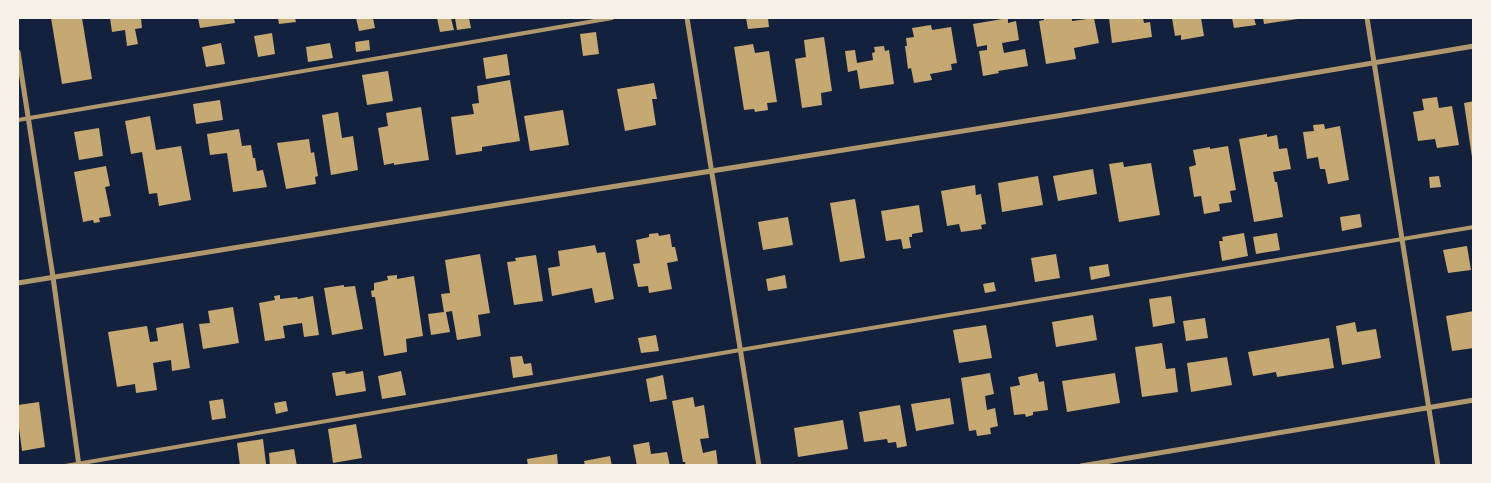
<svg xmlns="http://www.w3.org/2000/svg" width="1491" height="483" font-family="'Golos Text',sans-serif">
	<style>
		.building { fill: #c6a872 }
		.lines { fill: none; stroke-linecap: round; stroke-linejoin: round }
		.service { stroke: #b1986c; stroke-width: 4 }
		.minor { stroke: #b1986c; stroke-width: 5 }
	</style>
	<rect width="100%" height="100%" fill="#14213d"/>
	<path class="building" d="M51,18h31l10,61 -30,5z
		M110,18h31l1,10 -7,1 3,15 -11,2 -2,-16 -13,2z
		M198,18h36l1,5 -35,5z
		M278,18h17l1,4 -17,2z
		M356,18h17l2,10 -16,3z
		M437,18h14l3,12 -14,2z
		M455,18h14l2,10 -14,2z
		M746,18h22l1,9 -21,2z
		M1008,18v5l8,-2 3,19 -17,3 2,10 21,-4 3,17 -30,5 1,2 -16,3 -4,-25 8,-1v-5l-10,2 -4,-23z
		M1044,18h28v3l22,-3 5,25 -25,5 2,11 -30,5 -7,-43 5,-1z
		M1109,18h34l1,5 6,-1 2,15 -40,6z
		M1172,18h29l3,18 -23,4v-5l-6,1z
		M1232,18h22l2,7 -22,3z
		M1263,18h35v1l-34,5z
		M931,25l1,5 19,-3 6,36 -6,1 1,6 -22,4 2,6 -18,3 -3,-15 -3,1 -3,-23h2l-1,-8 8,-1 -2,-9z
		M596,32l3,22 -16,2 -3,-22z
		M272,33l3,21 -17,3 -4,-21z
		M824,37l8,54 -11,2 1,12 -20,3 -7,-49 11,-2 -2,-17z
		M369,40l1,10 -14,2 -1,-10z
		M221,43l4,21 -19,3 -4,-20z
		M330,43l3,15 -25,4 -2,-15z
		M753,44l2,9 14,-2 8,51 -10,1 1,7 -13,2 -1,-3 -10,1 -10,-63z
		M884,46l1,5 4,-1 5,34 -34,5 -3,-19 -9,2 -3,-21 10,-1 2,13 16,-3 -1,-7 3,-1 -1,-5z
		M507,54l3,21 -24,4 -3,-21z
		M388,71l5,30 -26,4 -5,-30z
		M510,80l10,61 -38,6v4l-26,4 -5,-38 23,-3 -2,-10 7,-1 -2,-17z
		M654,83l3,16h-5l4,26 -31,6 -8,-42z
		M1437,97l2,11 13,-2 7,39 -22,3 -2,-9 -17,2 -5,-29 11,-2 -2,-11z
		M220,100l3,20 -27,4 -3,-20z
		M1474,101v56h-2l-8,-54z
		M421,107l8,53 -35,5v-2l-10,2 -6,-37 10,-2 -2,-13z
		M563,110l6,35 -39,6 -6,-35z
		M338,112l4,26 11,-2 5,34 -27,5 -9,-60z
		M150,116l6,34 25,-4 10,54 -32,6 -2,-13 -8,1 -7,-42 -11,2 -6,-33z
		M1324,124l1,5 15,-3 9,54 -21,4 -3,-15h-5l-2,-12 -11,2 -4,-27 11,-1 -1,-6z
		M99,128l4,28 -24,4 -5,-28z
		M239,129l3,17 9,-1 2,13h2l2,13 6,-1 4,17 -34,5 -6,-39 -17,2 -3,-21z
		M1267,134v3l10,-2 2,14 8,-1 4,21 -18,3 2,10h2l6,35 -29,5 -15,-83z
		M309,139l2,14 3,-1 4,24 -3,1 1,7 -30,5 -9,-46z
		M1228,146l8,44 -6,1 2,11 -13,2 1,7 -16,3 -3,-18 -7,1 -5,-30 7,-2 -3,-15 17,-3v2z
		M1123,162l1,5 27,-4 9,52 -41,7 -10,-58z
		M106,166l4,20 -5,1 6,29 -12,2 1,4 -6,1 -1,-3 -10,2 -9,-50z
		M1093,169l4,25 -39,7 -5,-25z
		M1038,176l5,29 -41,7 -4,-29z
		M1439,176l2,11 -11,1 -1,-11z
		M975,185l1,10 5,-1 5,30 -5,1 1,4 -21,3 -2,-8 -12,2 -6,-35z
		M855,199l10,59 -25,4 -10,-59z
		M919,205l4,27 -11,2v3h-3l2,11 -8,1 -2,-10 -15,2 -5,-30z
		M1360,214l2,13 -20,4 -2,-14z
		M788,217l5,28 -30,5 -5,-28z
		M658,233l1,3 11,-2 2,13h3l3,14 -11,2 5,26 -23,4 -1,-7 -10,1 -5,-23 7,-1 -4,-23 13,-3v-3z
		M1244,233l4,23 -26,5 -3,-20h4l-1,-4z
		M1277,233l3,17 -24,4 -3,-17z
		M595,245l2,8 8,-1 9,47 -19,4 -3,-15 -40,8 -4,-28 12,-2 -2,-15z
		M1467,246l4,24 -23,3 -5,-23z
		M480,254l10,59 -12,2 3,21 -24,4 -5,-29 -6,1 4,20 -19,3 -3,-21 16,-2 -3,-18 9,-1 -5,-33z
		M1056,254l4,24 -25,4 -4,-24z
		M536,255l7,46 -29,4 -7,-43 9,-1 -1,-3z
		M1108,264l2,12 -19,4 -2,-13z
		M397,275v4l17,-3 9,60 -17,3 1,13 -23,4 -9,-59h-3l-1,-6 3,-1v-7l14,-3 -1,-4z
		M785,275l2,13 -19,3 -2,-12z
		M994,282l2,9 -11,2 -2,-9z
		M344,285v2l11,-1 8,43 -31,6 -8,-47z
		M280,295v4l17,-2 1,2 15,-3 6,39 -15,2 -2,-14 -19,3 2,12 -20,3 -6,-38 16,-3 -1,-4z
		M1171,296l4,27 -22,4 -4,-28z
		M233,307l6,36 -36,6 -4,-25 11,-1 -2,-12z
		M1474,311v37l-22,3 -6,-35z
		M1093,315l4,25 -41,7 -4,-25z
		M1205,318l3,20 -22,3 -3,-20z
		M1355,322l2,10 19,-3 5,29 -39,7 -6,-39z
		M183,323l7,45 -18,3 -1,-11 -18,3 4,27 -21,3 -1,-9 -18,3 -9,-55 39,-6 3,16 8,-1 -2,-13z
		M986,325l6,33 -33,5 -6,-33z
		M656,335l3,16 -18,2 -3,-15z
		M1329,338l5,30 -57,9 -1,-5 -23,4 -5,-24z
		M1162,343l4,26 9,-1 3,24 -36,5 -7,-50z
		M522,356l2,8 7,-1 2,12 -20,3 -3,-21z
		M1227,357l5,28 -41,7 -4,-29z
		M345,371l1,3 17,-3 3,20 -30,5 -4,-23z
		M401,371l5,24 -24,4 -4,-23z
		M990,373l4,21 -9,2 2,14 8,-2 3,18 -8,2 1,6 -14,2 -1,-6 -7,1 -8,-53z
		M1037,373l2,9 5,-1 4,29 -15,2v3l-7,2 -1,-3 -11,1 -4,-28 10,-2 -2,-8z
		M1115,373l5,30 -53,9 -5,-31z
		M663,375l4,24 -17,3 -4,-23z
		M693,397l2,10 9,-2 5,33 -9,1 3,14 13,-3 2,16h-32l-1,-4h-2l-11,-61z
		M950,398l4,26 -38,7 -5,-27z
		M223,399l3,19 -14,2 -3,-19z
		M286,401l2,10 -12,3 -2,-11z
		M39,402l6,45 -23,4 -4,-31v-15z
		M900,405l7,41 -10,2 -1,-6 -8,1 -1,-4 -23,3 -5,-30z
		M843,420l5,29 -50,8 -4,-29z
		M356,424l6,34 -29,5 -5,-34z
		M263,439l3,25 -26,2 -3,-23z
		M649,442l2,12 16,-2 3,14h-33l-4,-21z
		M294,449l3,17h-27l-1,-13z
		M557,454l1,12h-30l-1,-7z
		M610,456l2,10h-27l-1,-5z"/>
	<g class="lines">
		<path class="service" d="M18,120l594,-102
			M65,466l675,-116 734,-123"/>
		<path class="minor" d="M687,18l72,448
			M1367,18l71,448
			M18,52l35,225 26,189
			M18,283l492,-80 547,-87 417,-70
			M1081,466l393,-66"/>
	</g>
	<rect width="1491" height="483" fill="none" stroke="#f6f1e7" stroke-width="38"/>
</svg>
